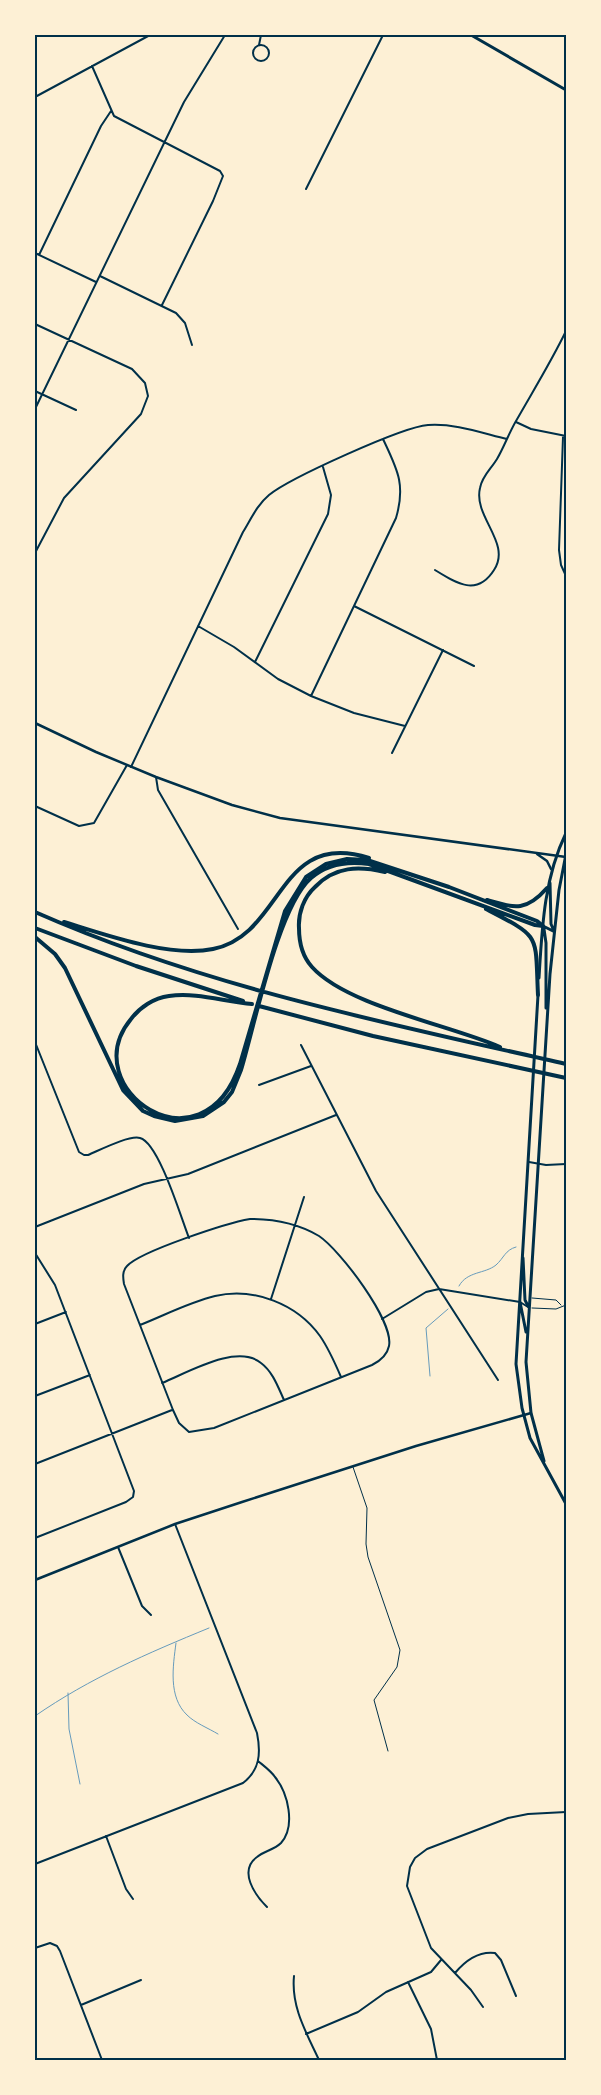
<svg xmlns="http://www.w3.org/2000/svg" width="601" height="2095" font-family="Commissioner,sans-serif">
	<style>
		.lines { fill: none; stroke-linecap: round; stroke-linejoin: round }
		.stream { stroke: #669bbc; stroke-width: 1 }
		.service { stroke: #003049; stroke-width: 1 }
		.minor { stroke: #003049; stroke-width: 2 }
		.tertiary { stroke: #003049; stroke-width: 2.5 }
		.secondary { stroke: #003049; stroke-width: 3 }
		.motorway { stroke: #003049; stroke-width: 4 }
		.neatline { fill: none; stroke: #003049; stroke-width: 2 }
	</style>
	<rect width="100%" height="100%" fill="#fdf0d5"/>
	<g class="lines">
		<path class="stream" d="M459,1286c8,-15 26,-12 37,-21 8,-7 9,-15 20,-18
			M430,1376l-4,-48 22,-19
			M176,1643c-3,23 -8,54 11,72 8,8 21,13 31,19
			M68,1693l1,36 11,55
			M35,1716c55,-38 113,-63 174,-88"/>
		<path class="service" d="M532,1298l24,2 5,5
			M532,1308l24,1 10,-4
			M353,1467l14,41 -1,36 2,13 32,93 -3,17 -23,33 14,51"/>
		<path class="minor" d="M253 53a8 8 0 1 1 16 0a8 8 0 1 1-16 0Z
			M259,45l2,-10
			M92,66l22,50 106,55 3,5 -10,25 -51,104
			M35,97l115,-62
			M35,115v-19
			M306,189l77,-154
			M35,253l61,29
			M39,255l62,-129 10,-15
			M100,276l76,37 9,10 7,22
			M35,324l97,45 13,14 3,13 -7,18 -77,84 -29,55
			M35,391l41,19
			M35,409l149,-307 41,-67
			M516,422l15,7 35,7
			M563,437l-4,113 2,15 5,11
			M435,570c21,13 42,27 59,0 18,-27 -21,-53 -14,-82 2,-12 11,-19 17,-29 7,-12 12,-26 19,-38 17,-30 35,-59 50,-90
			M354,606l120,60
			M198,626l36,21 44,32 33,17 43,17 51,13
			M255,662l73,-148 3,-19 -8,-28
			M311,696l85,-178c10,-34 1,-49 -13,-79
			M392,753l51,-103
			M131,767l112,-235c8,-13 14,-27 26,-37 21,-17 133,-68 159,-70 26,-2 54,8 79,14
			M156,777l2,13 80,139
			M35,806l44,20 15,-3 33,-58
			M35,1042l44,110 5,3h4c12,-5 41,-20 52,-17 19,5 41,80 49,100
			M301,1045l75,146 122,189
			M259,1085l52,-19
			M529,1162l17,3 20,-1
			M250,1219c24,0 47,4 69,17 21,14 75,85 70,110 -2,10 -9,15 -17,19l-158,63 -25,4 -10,-9 -6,-13 -49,-126c-1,-6 -2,-13 3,-18 14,-15 100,-43 123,-47z
			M35,1227l109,-43 44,-10 148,-59
			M35,1253l20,32 79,206 -1,6 -7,5 -91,36
			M271,1299l33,-102
			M382,1319l44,-27 13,-3 81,13 8,5
			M35,1324l31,-12
			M140,1325c25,-10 50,-23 75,-29 39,-9 82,8 105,40 9,13 15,27 21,41
			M162,1383c25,-10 75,-40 99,-20 12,9 17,24 23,37
			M35,1396l55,-21
			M35,1464l137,-54
			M118,1547l24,59 9,9
			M258,1761c6,5 13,10 17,16 13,16 21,49 6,66 -7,7 -17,8 -24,14 -19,14 -2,38 10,50
			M106,1836l20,53 7,10
			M35,1864l208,-81c17,-13 18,-30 14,-50l-82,-209
			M35,1948l15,-5 7,3 3,5 42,109
			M455,1973c10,-12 24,-22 40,-20l6,7 15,36
			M294,1976c-3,31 12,56 25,84
			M408,1982l23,47 6,31
			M81,2005l60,-25
			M483,2007l-12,-17 -40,-42 -24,-62 3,-19 5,-9 12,-9 81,-31 20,-4 38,-2
			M306,2034l52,-22 28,-20 45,-20 10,-12
			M35,2057l1,3"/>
		<path class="tertiary" d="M35,723l61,29 60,25 76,28 48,13 286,39
			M537,854l10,7 4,8
			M35,1580l140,-56 67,-22 174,-56 115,-33"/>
		<path class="secondary" d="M471,35l95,55
			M550,883l1,41 3,7
			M543,926l10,5
			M544,929l2,14v65
			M539,978c3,-50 5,-100 27,-145
			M538,995l-22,369 6,44 8,30 36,66
			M523,1258l2,42 3,6
			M520,1302l6,30
			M544,1461l-13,-48 -5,-51 24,-388 9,-84 7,-36"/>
		<path class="motorway" d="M385,872c-26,-6 -50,-6 -70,15 -11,10 -17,26 -16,41 0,14 3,28 13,39 35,39 138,58 188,80
			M487,900c28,8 39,12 60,-12
			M486,909c56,29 49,24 52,86
			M35,912c170,75 351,111 531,152
			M64,922c42,13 106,36 149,27 71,-14 64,-120 156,-91
			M35,928l101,38 107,35
			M35,937l20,17 10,14 58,122 20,21 11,5 21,5 28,-5 21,-14 8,-10 9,-22c14,-46 37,-163 70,-192 17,-15 37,-17 58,-14l166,61 8,1
			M252,1004c-27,-2 -55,-12 -83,-8 -15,2 -29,11 -38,23 -57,69 71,158 109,45l45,-153 21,-34 20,-13 21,-5 20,1 82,27 88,34 6,5
			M259,1006l114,30 193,42"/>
	</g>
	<rect width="601" height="2095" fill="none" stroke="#fdf0d5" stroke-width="72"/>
	<rect x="36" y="36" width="529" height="2023" class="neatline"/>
</svg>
